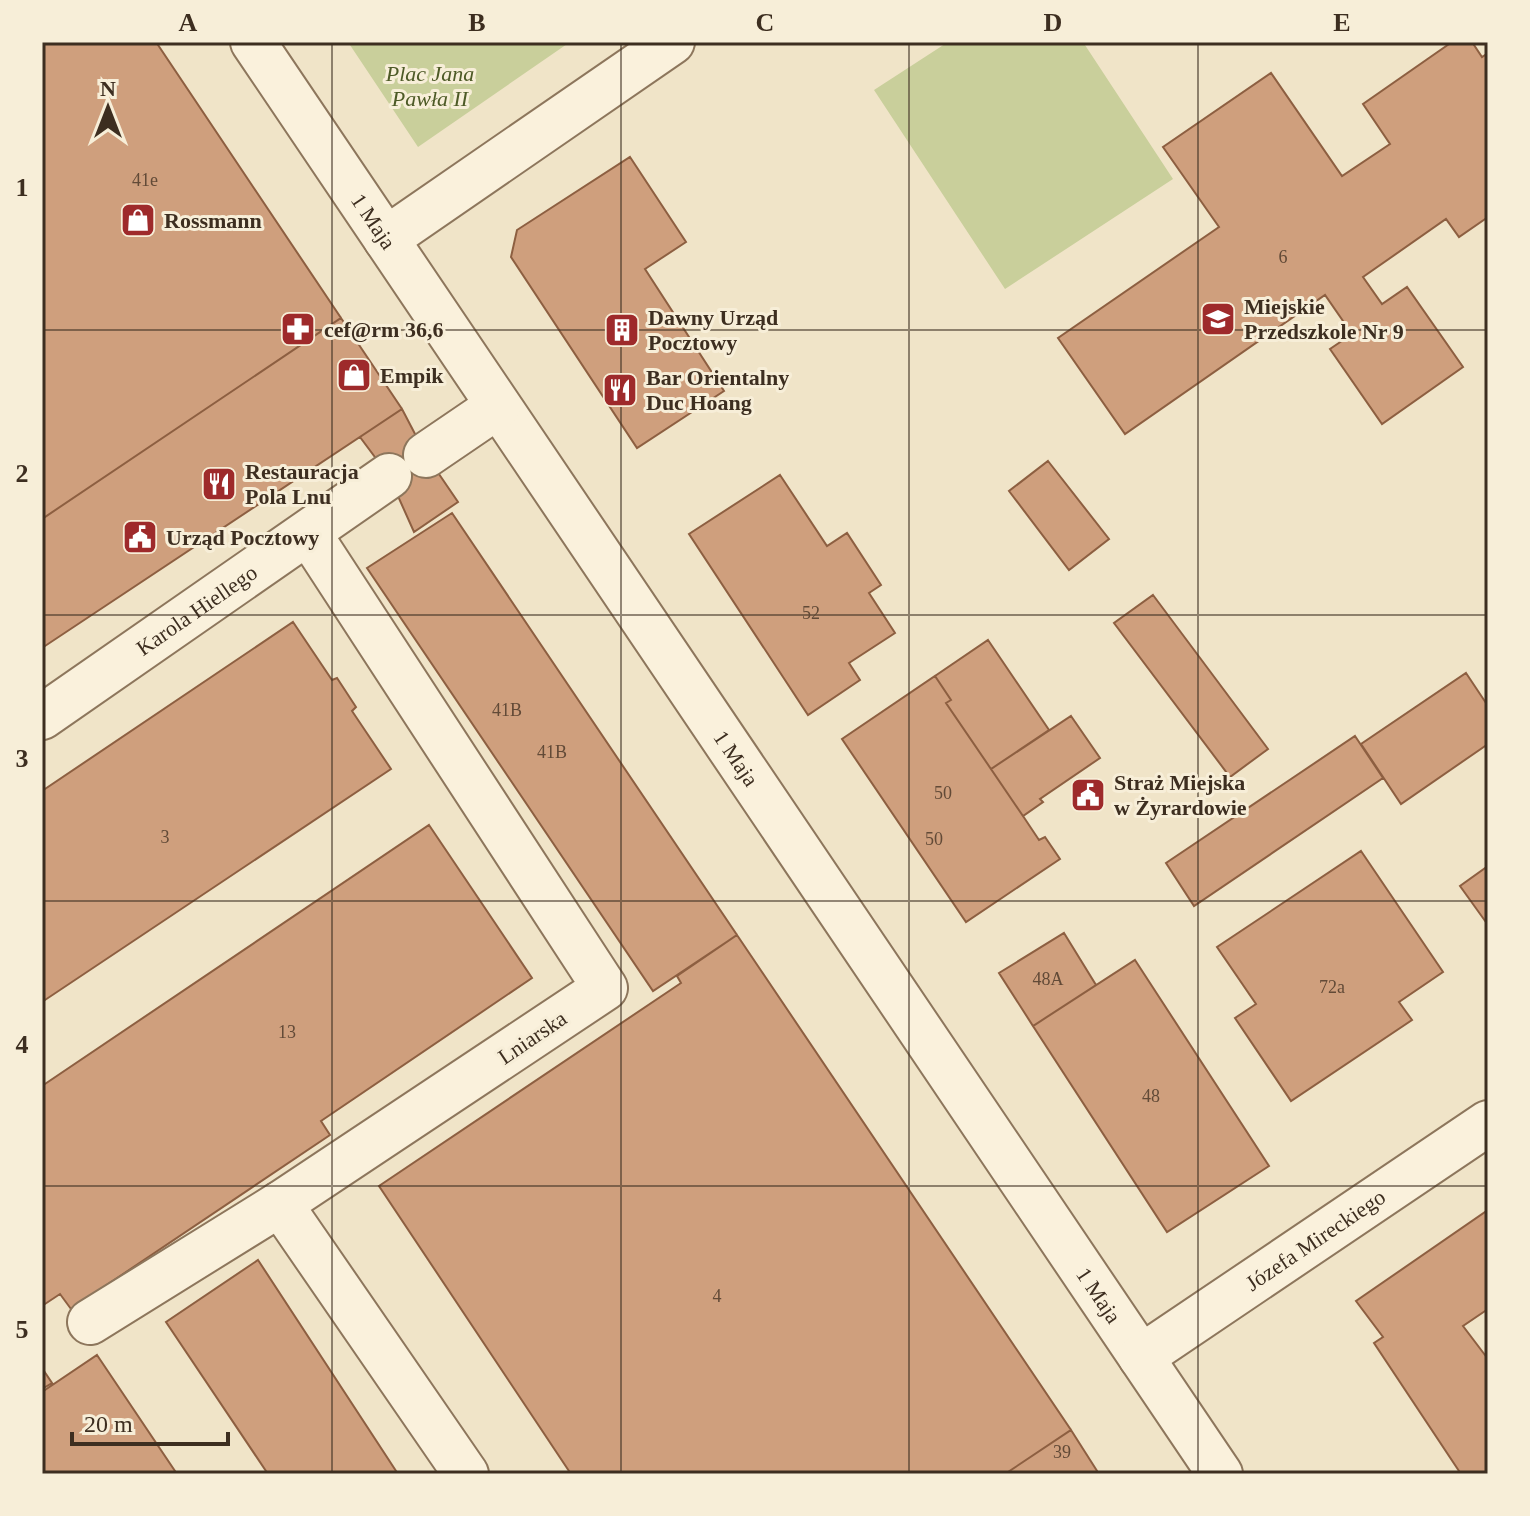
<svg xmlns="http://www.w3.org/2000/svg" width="1530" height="1516" font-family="'Times New Roman',serif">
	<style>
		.green { fill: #c9cf9b }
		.building { fill: #cf9f7d; stroke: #8d5f41; stroke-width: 2 }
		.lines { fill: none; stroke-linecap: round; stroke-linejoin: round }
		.minor-casing { stroke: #8d765c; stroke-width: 48 }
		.minor { stroke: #faf1dc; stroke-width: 44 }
		.grid { fill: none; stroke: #3d2e20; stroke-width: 2; stroke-opacity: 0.55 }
		.labels { text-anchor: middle; stroke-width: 6; stroke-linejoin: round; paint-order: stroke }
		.number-label { font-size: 18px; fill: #624a37 }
		.park-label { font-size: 22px; font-style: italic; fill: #4d5a26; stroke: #f7eed8 }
		.poi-label { font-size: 22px; font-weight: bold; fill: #3d2e20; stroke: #f7eed8; text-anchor: start }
		.street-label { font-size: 22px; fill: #3d2e20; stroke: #f7eed8 }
		.neatline { fill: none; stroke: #3d2e20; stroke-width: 3 }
		.grid-label { font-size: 26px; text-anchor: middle; font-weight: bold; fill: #3d2e20 }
	</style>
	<rect width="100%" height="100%" fill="#f0e4c8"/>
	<path class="green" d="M348,42h222l-152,105z
		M948,42h135l90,137 -168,110 -131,-199z"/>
	<path class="building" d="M42,42h114l185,276 -299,201z
		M1452,42h20l10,15 6,-4v164l-29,20 -13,-18 -83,58 19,27 25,-17 56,80 -81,57 -52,-75 22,-15 -27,-39 -200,139 -67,-96 161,-111 -56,-80 108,-74 71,103 48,-32 -27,-40z
		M630,157l56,85 -41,27 79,122 -87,57 -126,-191 6,-27z
		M341,318l61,91 -360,239v-129z
		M402,409l24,46 32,47 -44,30 -25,-56 -29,-39z
		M1048,461l61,78 -40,31 -60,-79z
		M780,475l47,71 20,-13 34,52 -12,8 26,40 -46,30 11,17 -52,35 -119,-181z
		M452,513l285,422 -84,56 -286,-423z
		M1153,595l115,154 -38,28 -116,-154z
		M293,622l39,58 5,-2 19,29 -4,4 39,58 -349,233v-211z
		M988,640l61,90 -58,39 -45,-66 5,-3 -16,-24z
		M1466,673l22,33v38l-87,60 -40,-60z
		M935,676l16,24 -5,3 77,113 16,24 6,-3 15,22 -94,63 -124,-183z
		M1071,716l29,42 -60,41 3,3 -20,14 -32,-47z
		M1355,736l28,42 -189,128 -28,-43z
		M429,825l103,153 -211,143 9,14 -259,174 -11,-15 -18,12v-220z
		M1361,851l82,121 -44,30 13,18 -121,81 -56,-83 21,-14 -39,-57z
		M1488,866v59l-28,-39z
		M1064,933l32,52 -63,41 -34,-53z
		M737,935l334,495 -66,44h-434l-192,-288 302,-203 -4,-7z
		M1135,960l134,206 -102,66 -134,-206z
		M1488,1210v99l-25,17 25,33v115h-27l-87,-131 9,-6 -27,-36z
		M258,1260l140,214h-130l-102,-152z
		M97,1355l80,119h-135v-82z
		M42,1368l10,15 -10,6z
		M1071,1430l28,44h-94z"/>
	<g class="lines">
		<g class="minor-casing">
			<g id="minor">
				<path id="s1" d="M253,42l967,1432"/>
				<path d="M386,239l286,-197"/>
				<path d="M426,455l72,-49"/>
				<path d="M309,534l296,454 -325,216 186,270"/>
				<path id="s2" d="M42,717l347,-241"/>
				<path d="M90,1322l190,-118"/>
				<path id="s3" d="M1141,1357l347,-234"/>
			</g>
		</g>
		<use href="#minor" class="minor"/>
	</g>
	<path class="grid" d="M332,42v1432M621,42v1432M909,42v1432M1198,42v1432M42,330h1446M42,615h1446M42,901h1446M42,1186h1446"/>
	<defs>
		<g id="shop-square" transform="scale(1.8)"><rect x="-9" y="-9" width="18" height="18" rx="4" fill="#9e2a2b" stroke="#f7eed8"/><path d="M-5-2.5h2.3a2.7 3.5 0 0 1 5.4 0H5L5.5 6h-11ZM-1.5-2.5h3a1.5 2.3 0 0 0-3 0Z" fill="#fff"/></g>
		<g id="school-square" transform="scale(1.8)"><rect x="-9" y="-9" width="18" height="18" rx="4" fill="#9e2a2b" stroke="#f7eed8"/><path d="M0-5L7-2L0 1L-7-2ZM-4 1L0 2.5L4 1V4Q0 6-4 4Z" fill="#fff"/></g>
		<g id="pharmacy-square" transform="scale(1.8)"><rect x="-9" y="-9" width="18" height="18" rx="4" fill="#9e2a2b" stroke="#f7eed8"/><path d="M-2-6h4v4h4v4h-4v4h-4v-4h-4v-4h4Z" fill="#fff"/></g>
		<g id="building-square" transform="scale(1.8)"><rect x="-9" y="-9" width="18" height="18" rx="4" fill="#9e2a2b" stroke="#f7eed8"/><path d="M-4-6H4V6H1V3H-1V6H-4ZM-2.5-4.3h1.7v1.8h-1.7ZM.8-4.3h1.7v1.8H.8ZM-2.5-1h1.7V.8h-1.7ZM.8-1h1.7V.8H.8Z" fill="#fff"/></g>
		<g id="restaurant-square" transform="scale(1.8)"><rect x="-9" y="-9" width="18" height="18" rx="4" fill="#9e2a2b" stroke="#f7eed8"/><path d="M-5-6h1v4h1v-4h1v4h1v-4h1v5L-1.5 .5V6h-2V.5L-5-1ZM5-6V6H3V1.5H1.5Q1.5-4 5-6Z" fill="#fff"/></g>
		<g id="civic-square" transform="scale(1.8)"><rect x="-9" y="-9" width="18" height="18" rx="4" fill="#9e2a2b" stroke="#f7eed8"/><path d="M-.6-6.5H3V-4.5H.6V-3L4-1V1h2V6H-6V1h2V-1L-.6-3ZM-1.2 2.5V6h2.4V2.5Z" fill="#fff"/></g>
	</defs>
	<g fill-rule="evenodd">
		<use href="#shop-square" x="138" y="220"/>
		<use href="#school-square" x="1218" y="319"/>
		<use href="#pharmacy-square" x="298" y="329"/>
		<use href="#building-square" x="622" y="330"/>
		<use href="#shop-square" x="354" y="375"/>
		<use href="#restaurant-square" x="620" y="390"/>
		<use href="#restaurant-square" x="219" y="484"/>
		<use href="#civic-square" x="140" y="537"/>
		<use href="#civic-square" x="1088" y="795"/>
	</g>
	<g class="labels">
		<g class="number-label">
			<text x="145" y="186">41e</text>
			<text x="1283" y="263">6</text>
			<text x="811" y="619">52</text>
			<text x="507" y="716">41B</text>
			<text x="552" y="758">41B</text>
			<text x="943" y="799">50</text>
			<text x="165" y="843">3</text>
			<text x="934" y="845">50</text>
			<text x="1048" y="985">48A</text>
			<text x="1332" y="993">72a</text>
			<text x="287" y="1038">13</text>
			<text x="1151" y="1102">48</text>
			<text x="717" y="1302">4</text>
			<text x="1062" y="1458">39</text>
		</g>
		<g class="park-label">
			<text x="430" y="81">Plac Jana<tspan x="430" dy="25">Pawła II</tspan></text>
		</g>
		<g class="poi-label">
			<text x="164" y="228">Rossmann</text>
			<text x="1244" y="314">Miejskie<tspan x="1244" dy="25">Przedszkole Nr 9</tspan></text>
			<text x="648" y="325">Dawny Urząd<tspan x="648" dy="25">Pocztowy</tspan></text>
			<text x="324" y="337">cef@rm 36,6</text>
			<text x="380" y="383">Empik</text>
			<text x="646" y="385">Bar Orientalny<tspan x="646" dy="25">Duc Hoang</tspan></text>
			<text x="245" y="479">Restauracja<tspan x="245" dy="25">Pola Lnu</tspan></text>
			<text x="166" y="545">Urząd Pocztowy</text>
			<text x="1114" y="790">Straż Miejska<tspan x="1114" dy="25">w Żyrardowie</tspan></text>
		</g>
		<g class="street-label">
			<text dy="8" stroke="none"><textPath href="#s1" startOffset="216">1 Maja</textPath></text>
			<text dy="8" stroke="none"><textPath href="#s2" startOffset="188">Karola Hiellego</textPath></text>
			<text dy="8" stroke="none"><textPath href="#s1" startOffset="864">1 Maja</textPath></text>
			<text transform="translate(532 1037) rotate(-34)" y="8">Lniarska</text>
			<text dy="8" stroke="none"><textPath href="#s3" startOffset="210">Józefa Mireckiego</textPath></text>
			<text dy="8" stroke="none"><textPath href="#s1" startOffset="1512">1 Maja</textPath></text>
		</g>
	</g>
	<rect width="1530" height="1516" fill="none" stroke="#f7eed8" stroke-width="88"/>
	<g transform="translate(108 108)" stroke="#f7eed8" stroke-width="6" paint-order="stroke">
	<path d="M0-6L14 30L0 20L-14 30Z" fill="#3d2e20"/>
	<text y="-12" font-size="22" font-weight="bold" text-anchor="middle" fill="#3d2e20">N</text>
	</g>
	<path d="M72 1432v12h156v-12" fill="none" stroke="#3d2e20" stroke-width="4"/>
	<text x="84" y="1432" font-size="24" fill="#3d2e20" stroke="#f7eed8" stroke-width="6" paint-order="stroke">20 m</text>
	<rect x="44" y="44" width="1442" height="1428" class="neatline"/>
	<g class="grid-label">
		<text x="188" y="31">A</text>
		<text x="477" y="31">B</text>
		<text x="765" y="31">C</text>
		<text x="1053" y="31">D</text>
		<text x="1342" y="31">E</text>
		<text x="22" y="196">1</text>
		<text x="22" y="482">2</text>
		<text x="22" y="767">3</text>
		<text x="22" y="1053">4</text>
		<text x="22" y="1338">5</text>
	</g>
</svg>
